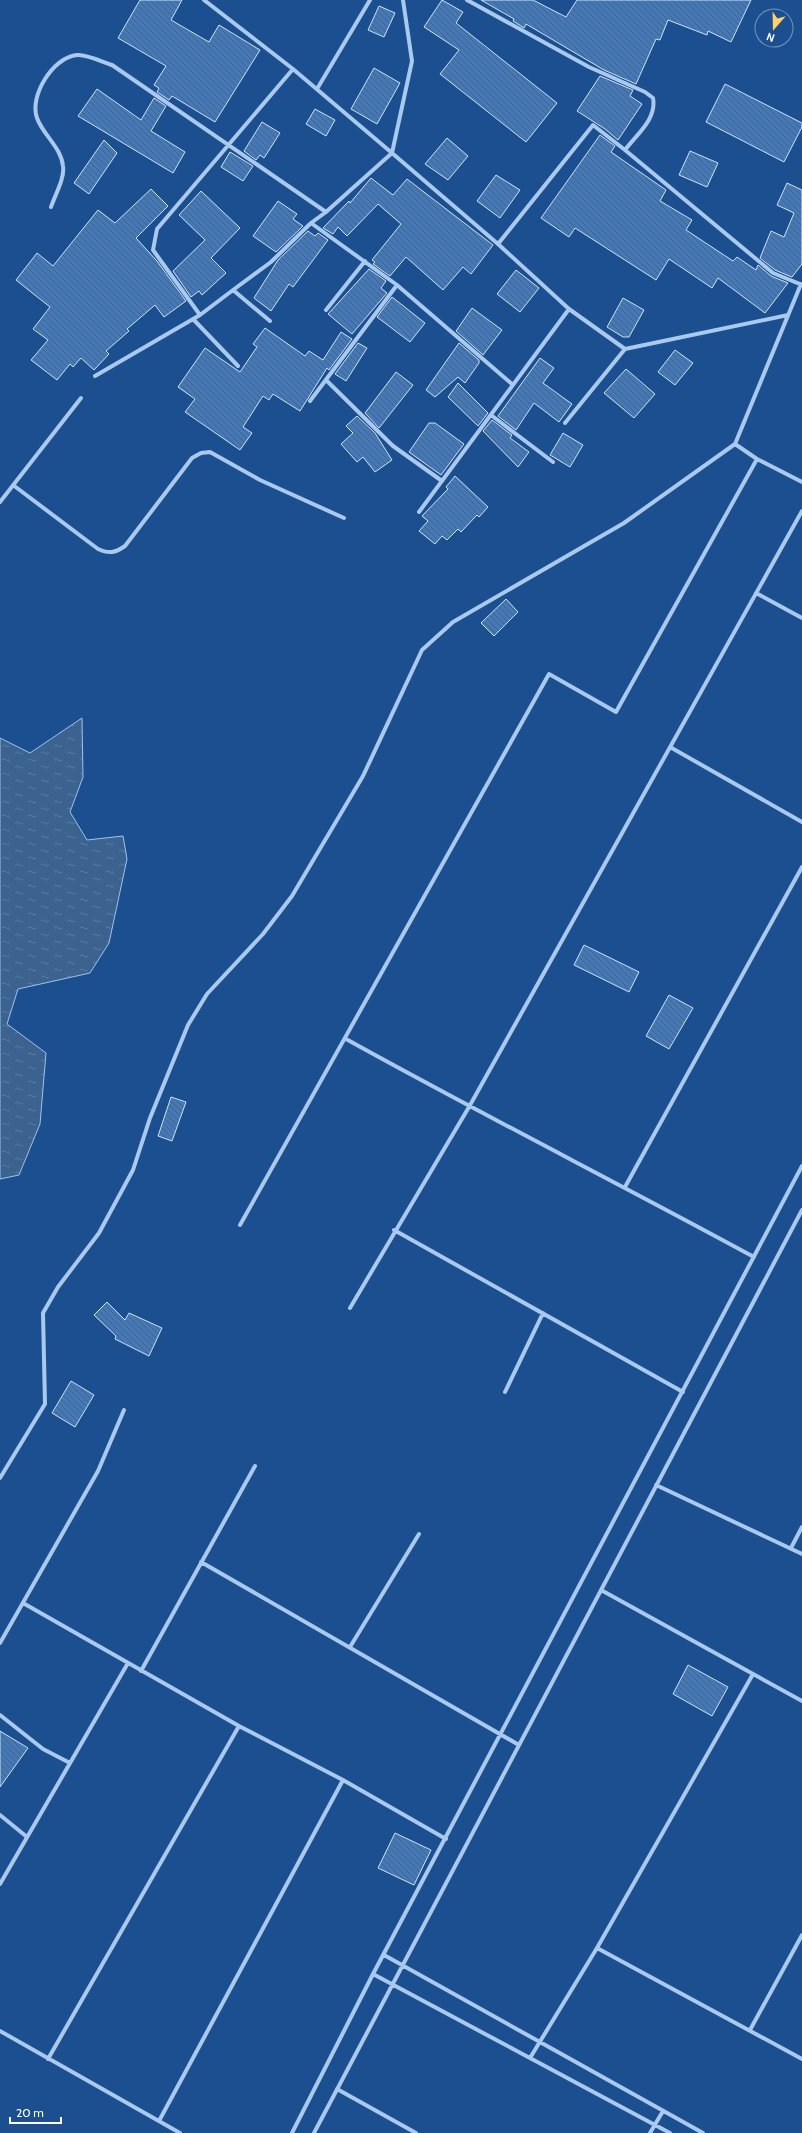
<svg xmlns="http://www.w3.org/2000/svg" width="802" height="2133" font-family="Cabin,sans-serif">
	<style>
		.water { fill: url(#water-ripples); stroke: #9cc4f0 }
		.building { fill: url(#building-back-hatch); stroke: #cfe3fa }
		.lines { fill: none; stroke-linecap: round; stroke-linejoin: round }
		.street { stroke: #a9c9ee; stroke-width: 4 }
	</style>
	<defs>
		<pattern id="water-ripples" width="26" height="14" patternUnits="userSpaceOnUse"><rect width="26" height="14" fill="#3c6290"/><path d="M2 4q2-2 4 0t4 0M15 11q2-2 4 0t4 0" fill="none" stroke="#597aa1"/></pattern>
		<pattern id="building-back-hatch" width="6" height="6" patternUnits="userSpaceOnUse"><rect width="6" height="6" fill="#4478b7"/><path d="M-1 5l2 2M0 0l6 6M5-1l2 2" fill="none" stroke="#486282"/></pattern>
	</defs>
	<rect width="100%" height="100%" fill="#1b4f8f"/>
	<path class="water" d="M82,718l1,59 -13,35 17,28 36,-4 4,23 -18,84 -19,30 -72,16 -11,35 39,29 -6,71 -21,51 -19,4v-441l30,15z"/>
	<path class="building" d="M140,0h42l-11,20 38,22 10,-17 41,25 -45,72 -43,-26 -3,4 -12,-8 2,-4 -5,-3 12,-19 -48,-28z
		M442,0l21,12 -7,11 101,80 -31,39 -86,-68 19,-24 -35,-23z
		M481,0h52l33,17 11,-17h174l-20,42 -23,-11 -1,4 -39,-15 -8,20 -4,-1 -20,45 -32,-14 -78,-46 -2,4 -11,-7 1,-2z
		M379,6l16,7 -11,24 -16,-7z
		M374,68l26,15 -23,41 -26,-15z
		M600,76l33,14 -3,6 12,8 -24,36 -13,-11 -28,-18z
		M725,84l77,39v4l-18,35 -78,-40z
		M97,89l44,31 13,-22 12,8 -15,25 34,21 -12,21 -95,-57z
		M315,109l20,11 -9,16 -20,-12z
		M262,122l18,11 -16,25 -4,-3 -4,5 -12,-9z
		M600,135l15,11 -4,6 55,38 -6,11 32,19 -6,10 47,31 4,-4 19,13 2,-5 13,11 17,7 -23,30 -47,-35 -6,10 -43,-29 -13,21 -81,-52 -6,9 -28,-19z
		M447,138l21,18 -20,24 -23,-16z
		M104,140l13,13 -28,41 -15,-11z
		M690,151l28,12 -11,24 -28,-12z
		M230,152l23,14 -10,15 -22,-14z
		M496,175l24,15 -20,28 -23,-17z
		M371,178l22,17 14,-16 86,66 -22,29 -8,-7 -20,23 -37,-33 -16,19 -17,-12 2,-2 -3,-2 29,-36 -23,-20 -31,32 -9,-9 -5,7 -10,-6 26,-27 1,2z
		M787,183l15,7v74l-10,13 -17,-7 -15,-12 11,-27 13,6 10,-24 -17,-8z
		M151,189l17,17 -32,32 21,23 29,40 -22,16 -9,-12 -28,24 2,2 -23,20 3,3 -15,16 -13,-12 -8,9 -3,-3 -13,16 -26,-20 17,-20 -15,-11 17,-22 -34,-27 21,-27 16,13 45,-56 17,13z
		M201,191l39,37 -29,30 15,15 -24,22 -3,-4 -8,6 -18,-26 32,-31 -26,-25z
		M278,201l19,13 -4,5 10,7 -27,26 -23,-16z
		M308,231l7,5 3,-3 10,7 -35,47 -4,-3 -18,27 -17,-13 24,-38z
		M369,269l17,12 -5,7 6,5 -35,41 -24,-20z
		M516,270l23,18 -19,24 -23,-18z
		M392,297l33,26 -15,19 -33,-25z
		M623,298l21,12 -15,27h-6l-16,-10z
		M472,308l30,22 -19,25 -27,-24z
		M265,328l40,28 4,-5 14,9 18,-28 11,7 -23,31 -2,-2 -27,43 -27,-17 -4,6 -6,-4 -20,31 9,6 -12,17 -55,-38 10,-13 -17,-12 27,-39 35,24 17,-25 -4,-3z
		M358,343l9,5 -21,33 -11,-7z
		M459,343l20,17v3l-14,20 -7,-6 -23,20 -9,-7z
		M675,350l18,13 -18,22 -17,-13z
		M540,358l14,10 -11,15 29,21 -13,18 -25,-19 -18,27 -18,-14z
		M626,369l29,25 -21,24 -30,-25z
		M396,372l17,13 -34,43 -14,-15z
		M458,383l30,30 -10,13 -30,-29z
		M357,416l18,17 17,27 -17,12 -12,-15 -6,5 -16,-18 12,-11 -7,-7z
		M492,420l20,15 -2,3 19,14 -11,15 -35,-36z
		M429,423h6l29,21 -23,31 -32,-23z
		M563,433l20,12 -13,22 -20,-12z
		M455,476l33,31 -9,10 -2,-2 -16,17 -3,-3 -11,11 -5,-4 -7,8 -16,-13 9,-10 -6,-5 26,-27 -2,-2z
		M506,599l12,13 -24,24 -13,-13z
		M584,945l55,27 -10,20 -55,-27z
		M669,995l24,13 -24,41 -23,-13z
		M171,1097l15,5 -14,39 -14,-5z
		M107,1302l18,18 4,-7 33,15 -13,28 -34,-17 1,-3 -22,-21z
		M71,1381l23,14 -19,32 -23,-14z
		M688,1665l40,22 -16,29 -39,-22z
		M0,1731l28,17 -28,39z
		M395,1833l36,17 -17,35 -36,-17z"/>
	<g class="lines">
		<path class="street" d="M204,0l89,69 99,84 106,91 71,65 56,40 163,-34
			M467,0l122,67 56,25 8,6c4,21 -16,36 -28,52l148,123 29,12
			M317,89l53,-89
			M51,207c4,-12 14,-29 12,-41 -2,-19 -20,-31 -26,-48 -8,-22 16,-61 40,-63 10,-1 25,7 35,10l214,147
			M311,223l86,62 116,100
			M498,244l95,-119 32,25
			M233,290l37,31
			M326,310l39,-49
			M200,315l-47,-65 4,-21 136,-160
			M193,319l45,47
			M95,376l105,-61 33,-25 38,-28 40,-39 15,-11 66,-59 20,-92 -9,-61
			M326,380l67,66 49,35
			M310,401l87,-116
			M491,415l62,47
			M565,423l60,-74
			M735,444l22,15 45,23
			M13,485l85,64c11,5 17,4 27,-3l67,-88 9,-5 9,-1 50,28 84,38
			M0,502l81,-104
			M419,512l150,-203
			M756,593l46,25
			M670,747l132,75
			M346,1039c135,75 272,144 408,218
			M625,1187l177,-320
			M240,1225l309,-551 67,38 141,-253
			M394,1230l289,162
			M350,1308l119,-201 333,-596
			M505,1392l38,-79
			M0,1478l45,-74 -2,-91 15,-26 41,-54 34,-63 17,-52 38,-93 19,-31 56,-60 29,-38 71,-120 59,-126 31,-28 171,-99 111,-79 66,-160
			M656,1485l146,69
			M791,1548l11,-21
			M201,1562l318,183
			M601,1590l201,111
			M23,1603l216,123 104,54 103,59
			M0,1643l98,-172 26,-61
			M350,1647l69,-113
			M141,1671l114,-205
			M0,1715l43,34 27,14
			M0,1815l27,22
			M0,1884l128,-221
			M597,1948l205,111
			M384,1955l319,178
			M373,1974l297,159
			M750,2030l52,-95
			M0,2031l180,102
			M530,2058l67,-110 156,-274
			M48,2059l191,-333
			M337,2089l79,44
			M159,2121l184,-341
			M292,2133l81,-159 429,-808
			M314,2133l488,-923
			M650,2133l13,-22"/>
	</g>
	<g transform="translate(774 28) rotate(200)"><circle r="19" fill="#1b4f8f" stroke="#7695bc"/>
	<path d="M0-3L7 15L0 10L-7 15Z" fill="#ffd166"/>
	<text y="-6" font-size="11" font-weight="bold" text-anchor="middle" fill="#ffffff">N</text>
	</g>
	<path d="M10 2117v6h51v-6" fill="none" stroke="#ffffff" stroke-width="2"/>
	<text x="16" y="2117" font-size="12" fill="#ffffff" stroke="#1b4f8f" stroke-width="3" paint-order="stroke">20 m</text>
</svg>
